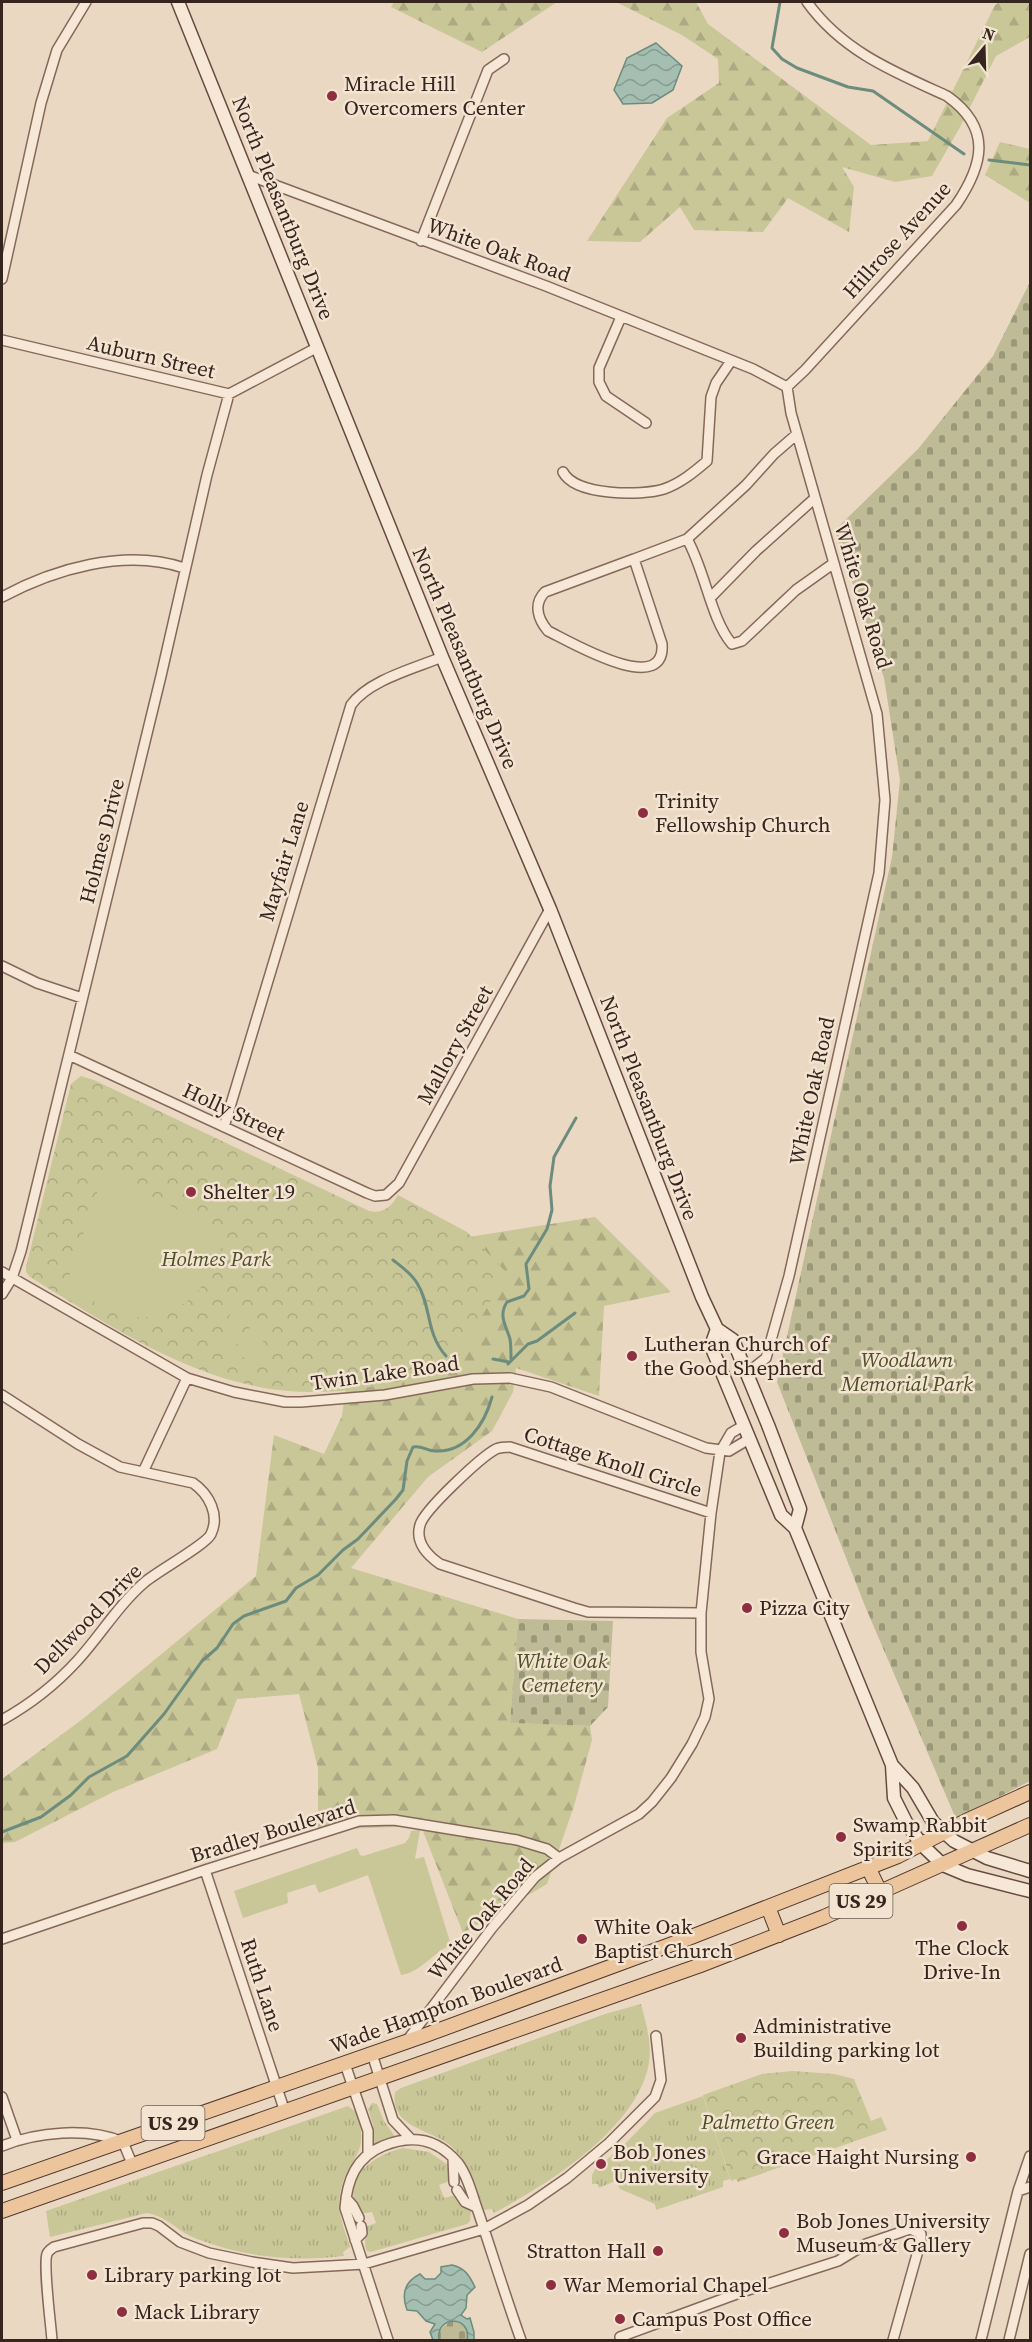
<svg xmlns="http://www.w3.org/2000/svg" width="1032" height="2342" font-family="'Source Serif 4',serif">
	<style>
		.grass { fill: url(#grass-tufts) }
		.forest { fill: url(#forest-firs) }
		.cemetery { fill: url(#cemetery-stones) }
		.park { fill: url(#park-crowns) }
		.garden { fill: #c9c698 }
		.water { fill: url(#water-waves); stroke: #6c8c7e; stroke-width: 1.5 }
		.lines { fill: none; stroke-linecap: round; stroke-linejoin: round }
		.stream { stroke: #6c8c7e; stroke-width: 3 }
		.street-casing { stroke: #84695b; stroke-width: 12 }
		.secondary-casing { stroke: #664b3e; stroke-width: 15 }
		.primary-casing { stroke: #52392f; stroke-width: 16 }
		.street { stroke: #f7e7d6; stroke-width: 9 }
		.secondary { stroke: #f7e7d6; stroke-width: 12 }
		.primary { stroke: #edc59d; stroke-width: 14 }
		.poi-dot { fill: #902e41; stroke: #f3e4d2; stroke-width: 2 }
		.labels { text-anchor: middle; stroke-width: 5; stroke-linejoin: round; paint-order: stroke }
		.shield { fill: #f3e4d2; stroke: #6e5e54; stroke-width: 1.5 }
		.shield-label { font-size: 20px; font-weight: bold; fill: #35251e }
		.poi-label { font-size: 21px; fill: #35251e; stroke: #f3e4d2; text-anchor: start }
		.street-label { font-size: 21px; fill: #35251e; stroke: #f3e4d2 }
		.park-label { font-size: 21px; font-style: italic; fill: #4d5026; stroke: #f3e4d2 }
	</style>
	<defs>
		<pattern id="grass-tufts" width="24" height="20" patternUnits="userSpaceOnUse" patternTransform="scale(1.5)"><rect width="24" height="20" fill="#c9c698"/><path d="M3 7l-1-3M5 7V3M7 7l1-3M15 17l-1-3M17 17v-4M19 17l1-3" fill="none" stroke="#adaa83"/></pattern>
		<pattern id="forest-firs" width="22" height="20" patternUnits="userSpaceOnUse" patternTransform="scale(1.5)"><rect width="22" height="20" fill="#c9c698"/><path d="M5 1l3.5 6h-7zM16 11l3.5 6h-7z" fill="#adaa83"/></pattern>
		<pattern id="cemetery-stones" width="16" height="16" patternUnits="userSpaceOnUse" patternTransform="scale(1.5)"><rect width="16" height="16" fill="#bebb96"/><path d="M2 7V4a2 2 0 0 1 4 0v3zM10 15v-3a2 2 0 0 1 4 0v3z" fill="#9b987a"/></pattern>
		<pattern id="park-crowns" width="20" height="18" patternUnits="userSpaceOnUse" patternTransform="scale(1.5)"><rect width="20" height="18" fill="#c9c698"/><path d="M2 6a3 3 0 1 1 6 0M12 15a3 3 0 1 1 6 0" fill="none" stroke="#adaa83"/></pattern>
		<pattern id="water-waves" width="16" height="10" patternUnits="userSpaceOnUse" patternTransform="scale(1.5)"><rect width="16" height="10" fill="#a5beb2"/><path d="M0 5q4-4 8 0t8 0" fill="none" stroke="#879a90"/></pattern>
	</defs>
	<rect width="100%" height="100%" fill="#ebd8c3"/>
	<path class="grass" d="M641,2004c5,19 11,39 8,59 -12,66 -101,121 -155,150l-2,-4 -8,1c-9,-22 -15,-47 -32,-63 -19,-18 -63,-18 -57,-55l6,-4 204,-74z
		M703,2096l27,83 -7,2v6l-67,23 -1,-6 -35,-15 -5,-8 -16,7 -1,-4h-6v-9l3,-6 26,-21 34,-35z
		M372,2103l5,1 7,17 12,17 -22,8 -1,-21 -5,-16z
		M348,2106l8,6c17,45 -12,47 -16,84 -3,18 5,34 10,51l-7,5 1,4c-50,6 -100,1 -147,-17 -19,-7 -30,-23 -50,-26l-97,24 -4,-26z
		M403,2148l26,4 19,13 2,16 -11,4 5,13 12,-3 15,16 -1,10 -3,3 -96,28 -4,-1c-4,-7 0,-16 -2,-24l11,-4 -4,-11 -12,2c-2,-6 -7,-15 -7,-22 0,-24 31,-40 50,-44z"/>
	<path class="forest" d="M394,2h163l-75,50 -91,-45z
		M616,2h80l12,22 163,121 57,-4 67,-136 5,-3h30v35l-34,19 -36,71 -28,49 -37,6 -53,-15 12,20 -5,45 -61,-34 -25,34 -69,-2 -14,-23 -40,35 -53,-1 80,-123 52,-35 -1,-24 -36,-24z
		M1000,142l30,7v54l-45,-28z
		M595,1217l76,75 -67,14 -5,90 -83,-28 -3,24 -21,39 -64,46 -77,91 167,51 -8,104 80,3 2,14 -18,66 -27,78 -84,49 -42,-107 -103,4v-62l-19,-74 -62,5 -20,50 -104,43 -98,50 -13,1v-64l82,-61 172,-142 18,-141 50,19 18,-38 7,-51 113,-127z"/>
	<path class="cemetery" d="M1030,282v1499l-74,38 -91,-213 -88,-224 115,-525 8,-77 -16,-102 -49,-148 83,-81 75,-93z
		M518,1619l95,2 -5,86 -18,19 -80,-3z
		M450,2321l14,3 4,9 -1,7h-28v-9z"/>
	<path class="park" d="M81,1076l13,4 275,131c14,3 22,-4 29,-16l69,37 40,41 -56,97c-43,9 -87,21 -131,22 -110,3 -201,-61 -290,-115l-4,-5v-5l45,-183z
		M792,2071l42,3 20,5 17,42 10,-4 6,13 -149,52 -2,-3 -5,2 -28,-86 59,-21z"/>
	<path class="garden" d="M104,1172l121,62c-9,49 -49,97 -105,80 -18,-6 -37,-20 -54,-29z
		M231,1312l16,6 -14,35 -16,-6z
		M253,1320l16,7 -14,35 -17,-7z
		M420,1830l-5,29 9,-2 27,88c-18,7 -29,27 -50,30l-33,-100 -49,18 -4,-9 -28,9 1,10 -45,15 -9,-27 123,-43 3,7 3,1 42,-13 4,-5 2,-7z"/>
	<path class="water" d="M656,43l26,23 -9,24 -21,13 -29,1 -9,-14 13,-32z
		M452,2265c13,3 17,10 23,22l-8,8 -1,13 -5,7 6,4 3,-1 4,14v8h-7c5,-25 -32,-25 -28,0h-6l-3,-8 5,-8 -9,-3 -9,-10 -10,-1c-6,-16 -3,-28 13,-36l5,5h10l6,-6v-6z"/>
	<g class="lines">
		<path class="stream" d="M780,2l-8,46 10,11 15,9 51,19 25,4 91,63
			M989,160l41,5
			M393,1260c9,7 18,13 24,23 15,24 8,49 29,73
			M493,1359l16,3
			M511,1359c0,-7 0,-14 -1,-20 -4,-14 -12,-23 -3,-37l17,-6 5,-7 -3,-25 21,-35 5,-19 -2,-24 4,-29 22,-39
			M508,1364l20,-20 9,-3 38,-28
			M2,1832l39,-15 30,-22 18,-18 38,-21 37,-42 38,-53 15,-13 16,-24 11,-8 42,-15 10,-13 22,-13 25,-25 15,-11 38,-40 7,-9 4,-29 6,-14c9,-2 14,4 22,4 31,2 50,-28 57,-54"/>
		<g class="street-casing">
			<path id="street" d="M248,175l298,111 207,83 34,18 4,26 86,301 8,86 -6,73 -90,403 -23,82 -20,16
				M421,241l67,-171 16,-11
				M2,279l39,-176 16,-53 29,-48
				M621,317l-22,51v14l7,14 40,27
				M2,340l227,54 89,-47
				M787,387l18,-17 151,-165c28,-41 36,-77 -9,-109 -53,-24 -105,-45 -140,-94
				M563,472c12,24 79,24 101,17 17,-6 30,-17 43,-28l4,-64 5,-14 15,-22
				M687,539c18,31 24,81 45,105l10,-3 54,-51 38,-27
				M634,559l28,85c4,55 -95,-4 -114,-13 -10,-12 -15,-27 -3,-39z
				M634,559l53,-20 59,-54 28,-31 23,-20
				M2,597c52,-28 123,-49 182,-29
				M711,597l45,-46 59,-53
				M2,966l35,17 45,15
				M69,1055l298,138 8,3 11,-1 13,-12 151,-274
				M224,1127l127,-422c18,-25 62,-36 91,-48
				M2,1272l185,106 47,14 51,10h16l84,-7 88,-16 37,-1 41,9 155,61 23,3 20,-12
				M2,1294l10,-16 9,-27 140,-575 46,-201 22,-81
				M2,1395l76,49 42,23 73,16c16,11 27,32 18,51 -4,10 -53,37 -66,48 -26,22 -45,54 -68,79 -21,23 -48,44 -75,59
				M143,1472l44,-94
				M701,1613l-113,-1 -14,-4 -134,-44c-13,-9 -25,-22 -20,-39 4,-15 61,-68 76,-76 5,-2 9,-2 14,-2l201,66
				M205,1870l80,242
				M2,1939l203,-69 154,-49 35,-1 123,20 30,9 12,9
				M406,2042l86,-114 43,-51 24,-19 80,-44 13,-12 19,-24 21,-34 13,-27 4,-18 -8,-47v-39l10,-100 9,-61 11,-19 12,-7
				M372,2054l21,66 17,18
				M345,2064l23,67v22
				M2,2097l15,43
				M2,2146c35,-14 85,-19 121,-4l10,24
				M453,2158l1,24
				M457,2190l8,12 11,5
				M1018,2191l12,-4
				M346,2198l7,8 6,12
				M355,2240l7,-7 -1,-7
				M620,2337l122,-45 96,-31 28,-17 44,-15 11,5v6l-28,100
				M52,2340c-1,-14 -9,-76 -5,-86 1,-3 4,-5 7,-7l89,-24h9l7,3 21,16 29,11 43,9 41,6 37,-2 34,-2 120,-35 44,-24 39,-27 42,-35 46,-46 6,-17 -5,-44
				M388,2340l-43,-132c2,-28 11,-51 38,-62 29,-12 54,-8 75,17 10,13 15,35 21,51 14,42 27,84 42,126
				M981,2340l37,-149 12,-35
				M1009,2340l21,-86"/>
		</g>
		<g class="secondary-casing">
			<path id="secondary" d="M178,2l264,655 108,252 152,388 15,32 16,11 35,85 32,84 -5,19
				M717,1329l-6,17 70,169 14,13 97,237 2,33 12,24 15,22 22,21 24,10 63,16
				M892,1765l21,23 20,34 21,19 33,17 43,13"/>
		</g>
		<g class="primary-casing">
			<path id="primary" d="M868,1867l12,25
				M768,1907l11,28
				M2,2183l421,-147 263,-97 212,-83 68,-35 64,-29
				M2,2211l696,-245 126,-49 206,-92"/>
		</g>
		<use href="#street" class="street"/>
		<use href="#secondary" class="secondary"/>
		<use href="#primary" class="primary"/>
	</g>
	<g class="poi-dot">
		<circle cx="332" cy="96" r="6"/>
		<circle cx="643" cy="813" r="6"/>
		<circle cx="191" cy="1192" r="6"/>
		<circle cx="632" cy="1356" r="6"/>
		<circle cx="747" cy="1608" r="6"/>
		<circle cx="841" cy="1837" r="6"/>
		<circle cx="962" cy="1926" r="6"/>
		<circle cx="582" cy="1939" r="6"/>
		<circle cx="741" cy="2038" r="6"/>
		<circle cx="971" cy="2157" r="6"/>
		<circle cx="601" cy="2164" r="6"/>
		<circle cx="784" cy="2233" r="6"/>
		<circle cx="658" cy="2251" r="6"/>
		<circle cx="92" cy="2275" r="6"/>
		<circle cx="551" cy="2285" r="6"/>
		<circle cx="122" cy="2312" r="6"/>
		<circle cx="620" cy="2319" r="6"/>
	</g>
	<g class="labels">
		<g class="shield">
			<rect x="829.5" y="1884" width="63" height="34" rx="4.5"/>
			<rect x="141.5" y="2106" width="63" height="34" rx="4.5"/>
		</g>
		<g class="shield-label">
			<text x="861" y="1908">US 29</text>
			<text x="173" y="2130">US 29</text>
		</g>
		<g class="poi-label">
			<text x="344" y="91">Miracle Hill<tspan x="344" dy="24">Overcomers Center</tspan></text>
			<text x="655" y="808">Trinity<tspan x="655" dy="24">Fellowship Church</tspan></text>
			<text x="203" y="1199">Shelter 19</text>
			<text x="644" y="1351">Lutheran Church of<tspan x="644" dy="24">the Good Shepherd</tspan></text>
			<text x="759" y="1615">Pizza City</text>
			<text x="853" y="1832">Swamp Rabbit<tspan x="853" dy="24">Spirits</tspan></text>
			<text x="594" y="1934">White Oak<tspan x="594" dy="24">Baptist Church</tspan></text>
			<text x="962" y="1955" text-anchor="middle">The Clock<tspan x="962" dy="24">Drive-In</tspan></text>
			<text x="753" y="2033">Administrative<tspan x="753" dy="24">Building parking lot</tspan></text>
			<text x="613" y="2159">Bob Jones<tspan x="613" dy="24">University</tspan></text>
			<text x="959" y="2164" text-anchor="end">Grace Haight Nursing</text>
			<text x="796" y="2228">Bob Jones University<tspan x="796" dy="24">Museum &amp; Gallery</tspan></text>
			<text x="646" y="2258" text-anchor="end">Stratton Hall</text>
			<text x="104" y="2282">Library parking lot</text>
			<text x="563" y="2292">War Memorial Chapel</text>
			<text x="134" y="2319">Mack Library</text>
			<text x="632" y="2326">Campus Post Office</text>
		</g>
		<g class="street-label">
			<text transform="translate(283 208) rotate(68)" y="7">North Pleasantburg Drive</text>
			<text transform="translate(897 240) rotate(-48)" y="7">Hillrose Avenue</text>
			<text transform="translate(499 250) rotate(20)" y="7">White Oak Road</text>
			<text transform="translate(151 357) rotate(13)" y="7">Auburn Street</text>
			<text transform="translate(863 596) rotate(73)" y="7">White Oak Road</text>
			<text transform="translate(465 658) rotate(67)" y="7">North Pleasantburg Drive</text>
			<text transform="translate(102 841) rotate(-76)" y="7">Holmes Drive</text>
			<text transform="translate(284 861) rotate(-73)" y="7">Mayfair Lane</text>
			<text transform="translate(455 1045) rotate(-61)" y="7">Mallory Street</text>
			<text transform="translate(812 1091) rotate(-78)" y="7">White Oak Road</text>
			<text transform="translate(649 1108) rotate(69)" y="7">North Pleasantburg Drive</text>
			<text transform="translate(234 1112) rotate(25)" y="7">Holly Street</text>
			<text transform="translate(385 1373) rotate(-8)" y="7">Twin Lake Road</text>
			<text transform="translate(613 1462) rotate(18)" y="7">Cottage Knoll Circle</text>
			<text transform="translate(88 1619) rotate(-46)" y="7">Dellwood Drive</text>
			<text transform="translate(273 1831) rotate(-17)" y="7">Bradley Boulevard</text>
			<text transform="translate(481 1919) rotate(-50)" y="7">White Oak Road</text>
			<text transform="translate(262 1985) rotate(72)" y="7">Ruth Lane</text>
			<text transform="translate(446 2005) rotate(-20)" y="7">Wade Hampton Boulevard</text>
		</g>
		<g class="park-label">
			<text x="216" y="1266">Holmes Park</text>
			<text x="907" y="1367">Woodlawn<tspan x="907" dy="24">Memorial Park</tspan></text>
			<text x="562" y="1668">White Oak<tspan x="562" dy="24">Cemetery</tspan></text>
			<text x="768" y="2129">Palmetto Green</text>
		</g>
	</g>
	<rect width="1032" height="2342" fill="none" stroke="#35251e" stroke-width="6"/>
	<g transform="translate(984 48) rotate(19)" stroke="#f3e4d2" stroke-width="4.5" paint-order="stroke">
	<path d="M0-4.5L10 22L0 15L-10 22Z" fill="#35251e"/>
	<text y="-9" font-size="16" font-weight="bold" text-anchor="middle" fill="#35251e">N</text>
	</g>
</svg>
